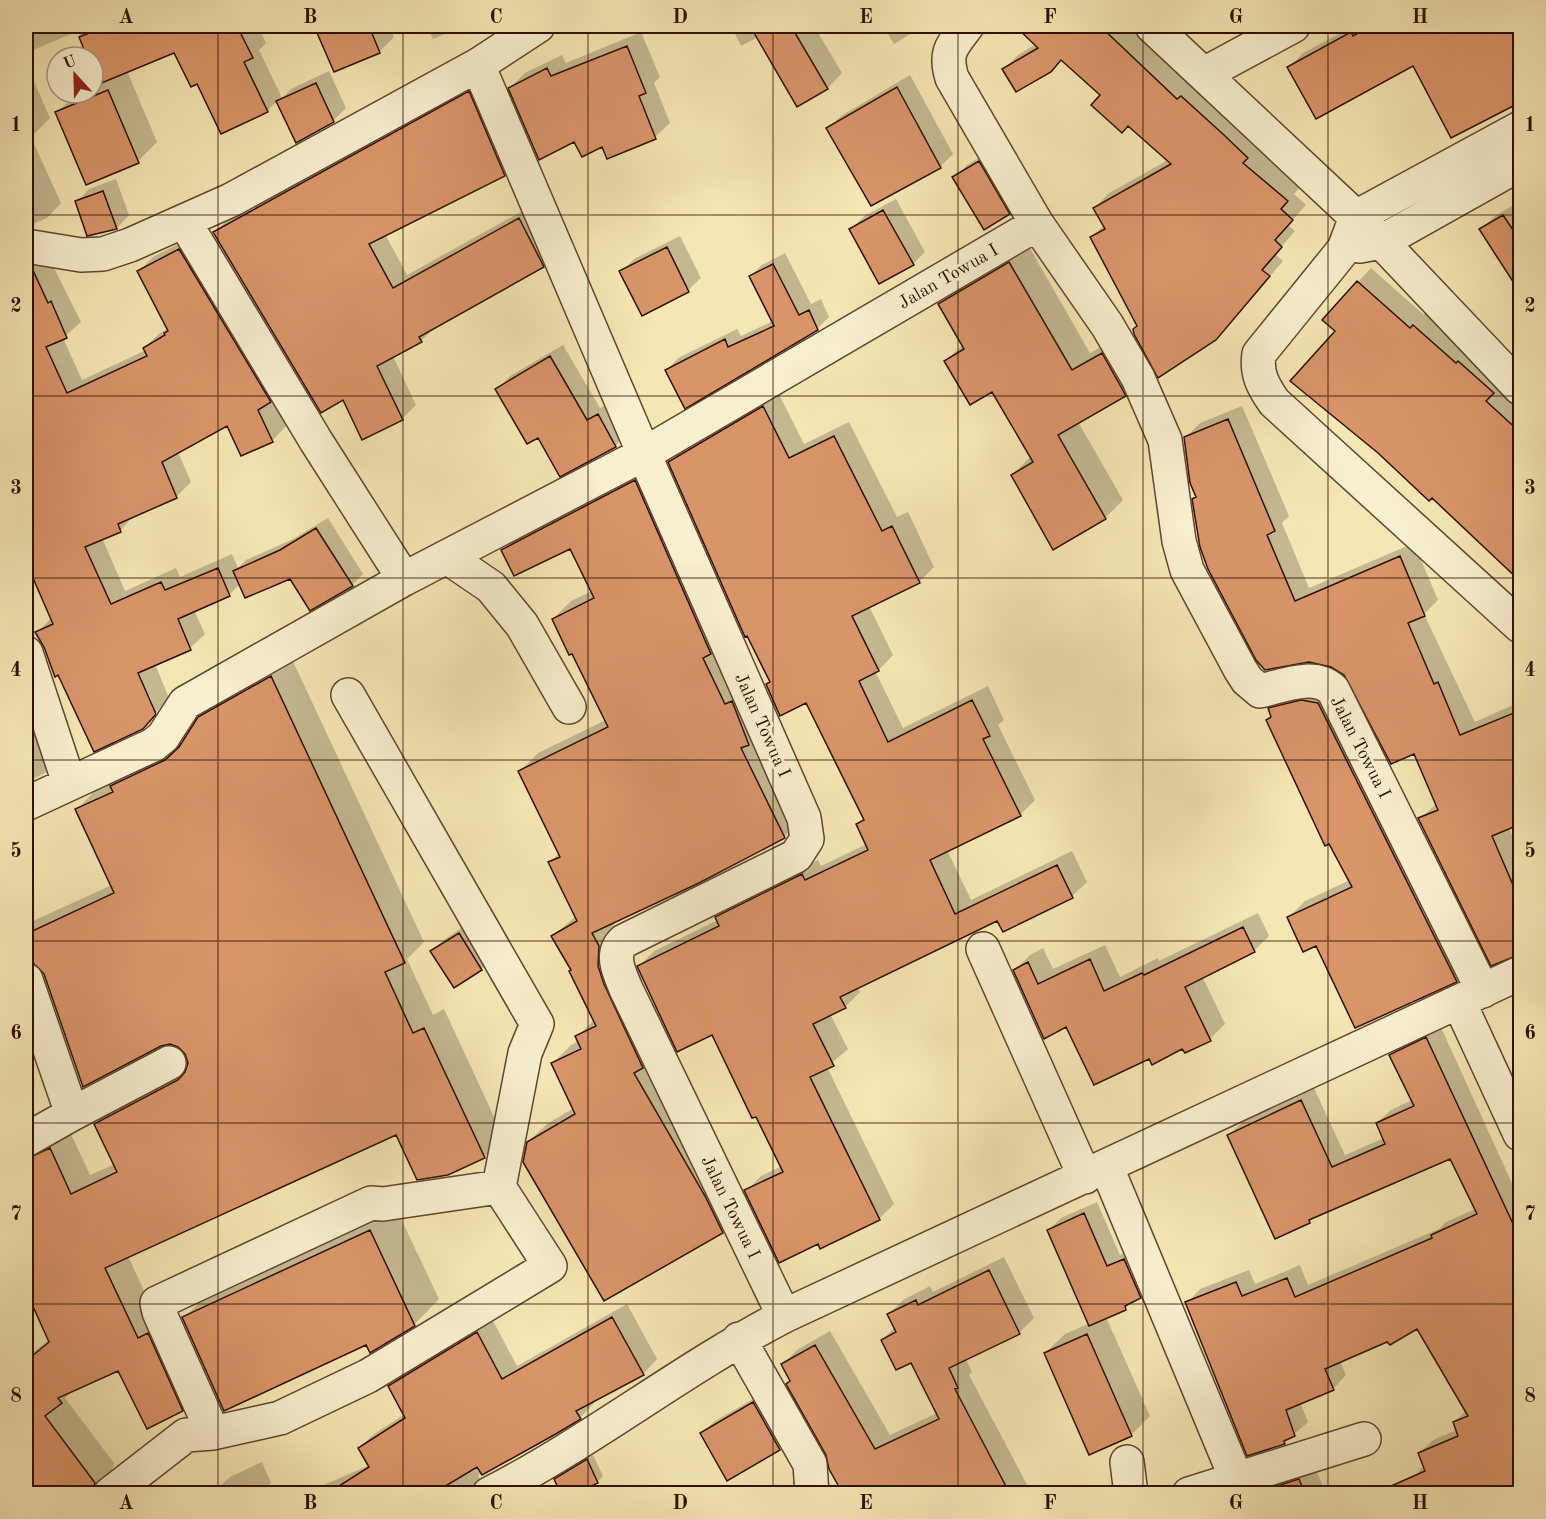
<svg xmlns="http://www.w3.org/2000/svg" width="1546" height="1519" font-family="'Old Standard TT',serif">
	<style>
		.shadow { fill: #0003 }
		.building { fill: #d9956a; stroke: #2d1000; stroke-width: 1.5 }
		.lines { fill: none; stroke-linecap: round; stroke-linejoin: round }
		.minor-casing { stroke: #5f462d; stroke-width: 36 }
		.minor { stroke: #f8efce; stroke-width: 33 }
		.grid { fill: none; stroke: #2d1000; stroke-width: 1.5; stroke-opacity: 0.55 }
		.labels { text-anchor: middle; stroke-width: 6; stroke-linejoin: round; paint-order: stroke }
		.street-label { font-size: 18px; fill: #2d1000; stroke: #f8efce }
		.neatline { fill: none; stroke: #2d1000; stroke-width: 2 }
		.grid-label { font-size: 20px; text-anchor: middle; font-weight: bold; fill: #2d1000 }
	</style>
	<rect width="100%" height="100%" fill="#f5e7b4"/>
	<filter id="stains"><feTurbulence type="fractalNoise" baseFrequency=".00333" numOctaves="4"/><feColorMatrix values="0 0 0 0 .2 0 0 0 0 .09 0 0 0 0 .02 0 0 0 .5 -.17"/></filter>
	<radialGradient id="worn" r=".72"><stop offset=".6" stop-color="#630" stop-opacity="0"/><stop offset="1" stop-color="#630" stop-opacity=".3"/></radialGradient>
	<path class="shadow" d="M26,26h232l8,17 -7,7 23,48 9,-9 38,-18 17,37 -13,13 -37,20 -18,-41 -11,11 -69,-29 -23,-31 -48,20 30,71 -19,19 -81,-48 19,-19 17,-1v-6l7,-3 -7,-17v-10h-4l-11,-26 -52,22z
		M316,26h73l5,11 -14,14 -45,19z
		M427,26h37l-31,13z
		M731,26h83l28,47 -14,15 -30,17 -40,-68 -17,9z
		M883,26h40l-29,18z
		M1017,26h113l63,60 68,57 -4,4 45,38 -8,9 12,11 -18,20 7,6 -20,23 8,7 -68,78 -76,-14 -47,-88 12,-12 -9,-17 14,-15 59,-33 -107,-101 -57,10 14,-14 18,-11z
		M1354,26h166v75l-106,-37 -125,3 14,-14z
		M641,32l19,45 -6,6 16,40 -15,14 -52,8 -29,-5 -64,-52 15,-15 37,-18 4,8z
		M26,63l24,55 -19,19 30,66 -14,15 -21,9z
		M910,75l43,79 -13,13 -112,-39 13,-12z
		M483,79l35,82 -14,14 -119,59 22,41 126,-70 24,47 -14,14 -108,61 -14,14 -28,15 23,49 -14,14 -58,-21 -129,-166 13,-13z
		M992,150l29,50 -12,13 -55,-35 13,-13z
		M116,179l13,36 -12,13 -29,6 -11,-32 12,-13z
		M896,199l29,53 -12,12 -62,-35 13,-13z
		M1516,203l4,7v81l-39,-62 13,-12z
		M194,236l92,190 -14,15 -44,-17 -50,28 13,30 -14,14 -43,19 -14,16 -18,7 23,53 51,-23 4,9 52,-23 6,14 8,-8 47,-21 35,-21 35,56 -11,11 -61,-8 -51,7 -11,11 -35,15 11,24 -15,14 -35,16 14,34 -27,30 -97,-82 -8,-13 15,-16 -26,-59v-311l20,5 35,70 -18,16 19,42 64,-30 -2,-2 15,-14 10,-6 -30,-57 14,-14z
		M680,236l21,42 -13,12 -46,24 -21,-42 13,-13z
		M1028,245l62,108 30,-17 23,41 -18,18 -47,27 45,78 -18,18 -93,-43 19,-19 -38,-66 -47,-29 17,-17 -23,-40 18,-18z
		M785,253l26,51 10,-5 8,18 -12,12 -150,41 11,-12 59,-29 4,7 32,-15 -23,-45 12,-11z
		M1371,268l53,47 3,-3 93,95v173l-30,-27 1,-2 -154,-220 21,-49z
		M563,345l37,63 11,-6 17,31 -13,13 -76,-10 -42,-47 13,-13z
		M778,392l26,52 45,-22 48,95 11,-5 26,55 -15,15 -50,24 24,49 -17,18 27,55 85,-42 16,34 -6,5 37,75 -15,15 -73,35 24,50 101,-49 15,31 -15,14 -74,23 -141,68 3,5 -15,15 -15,7 18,35 -21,18 67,137 -15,15 -60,23 -73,-51 15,-15 21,-10 -70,-133 -73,-67 15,-15 64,-31 -1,-3 15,-15 86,-42 3,6 46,-22 -10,-20 8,-7 -58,-116 -36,-20 -101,-219 15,-15z
		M1242,406l47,110 -7,7 27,65 105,-45 24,57 -14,14 51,108 45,-20v120l-11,5 11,29v98l-8,1 -92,-136 17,-16 -22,-51 -70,-78 -26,-12 -125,-163 3,-3 -12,-58 15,-15z
		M653,463l149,356 -18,18 -171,85 127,292 -18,18 -194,-90 19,-18 27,-16 -21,-45 18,-18 8,-4 -2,-4 18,-18 -22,-50 -20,-33 23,-20 -26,-53 9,-10 -39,-82 18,-18 68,-33 -33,-68 -20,-33 18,-18 21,-10 -21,-44 -68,3 18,-18z
		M291,657l133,285 -17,17 26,56 11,-6 60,129 -20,19 -87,-24 -269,123 29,63 44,71 -19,20 -64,-41 -44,21 -9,8 49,65 -4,14 11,17h-95v-136l24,-19 -24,-52v-139l43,-18 21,45 25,-11 -19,-40 19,-20 73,-38 -1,-13 -8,-7 -10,-3 -85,42 -39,-112 -6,-9 -13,-3v-31l9,-10 77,-35 -35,-76 19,-19 22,-10 13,-14 52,-24 16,-24 21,-20z
		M1318,684l155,280 -17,16 -101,46 -38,-82 -28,-27 16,-16 45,-21 -81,-171 17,-17z
		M26,717l6,15 12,-5 14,33 -13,13 -19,9z
		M1258,913l11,23 -15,15 -52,25 23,48 -15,15 -61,18 -82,-32 -52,-55 15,-15 13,-7 10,21 52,-24 15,32 38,-19 1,3z
		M472,921l22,35 -13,13 -27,17 -22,-34 13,-13z
		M1440,1025l80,176v293l-107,-17 11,-11 -5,-13 14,-13 24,-10 -3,-8 13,-12 -50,-83 -77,34 6,14 -13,14 -33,13 8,20 -24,21 -97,-140 13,-14 49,-19 6,14 45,-19 8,20 131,-56 7,-7 29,-13 -24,-52 -135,58 -7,7 -80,-87 13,-13 72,-34 31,67 39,-17 -7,-15 14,-13 21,-10 -21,-45 13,-13z
		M26,1081l6,11 -6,7z
		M1097,1202l23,53 17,-8 16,37 -28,24 -19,9 44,99 -19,19 -86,-82 20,-19 25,-11 -41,-93 12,-12z
		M395,1206l44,93 -25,26 -48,18 -182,-25 25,-26z
		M1004,1257l30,61 -15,15 -53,26 6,13 -3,3 63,119h-189l-15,-40 -46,-89 15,-15 33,-19 60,104 47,-22 -25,-52 -30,-21 13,-13 -6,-13 14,-14 27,-14 3,6z
		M627,1304l30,55 -14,15 -50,27 1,2 -14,15 -102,57 9,19h-99l-7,-12 -18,12h-51l7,-7 51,-22 -11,-17 15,-14 31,-20 -15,-28 14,-14 88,-53 25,47z
		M767,1391l25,45 -13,13 -51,30 -26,-46 13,-12z
		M593,1455l10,21 -6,6 -41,-3z
		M262,1462l9,21 -10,11h-42l-2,-5 13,-12z
		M1314,1465l12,29h-99z"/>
	<path class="building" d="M107,26h130l16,32 -9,4 24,50 -47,22 -24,-50 -6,3 -17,-34 -75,31 -6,-13v-14h-6l-8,-20z
		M314,26h55l11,27 -46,19z
		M750,26h41l37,63 -31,18z
		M1015,26h85l77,73 4,-3 43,39 24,23 -5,5 45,38 -7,8 12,11 -18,20 7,7 -20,23 8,6 -54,64 -58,38 -24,-44 -1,-5 4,-3 -47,-89 15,-8 -12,-21 78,-44 -43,-38 -6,7 -31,-28 9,-10 -39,-35 -10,12 -35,20 -14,-23 36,-21z
		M1371,26h150v76l-70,36 -38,-72 -97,53 -29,-52 64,-35 2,4z
		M627,46l19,47 -7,3 17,43 -49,20 -5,-12 -20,10 -8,-15 -35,18 -31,-72 39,-20 4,8z
		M316,83l18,39 -38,21 -20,-42z
		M897,87l44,81 -70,38 -45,-78z
		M108,90l31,73 -53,22 -31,-73z
		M469,91l36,85 -136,68 24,44 126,-70 25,49 -125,70 3,5 -45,24 26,54 -41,20 -19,-40 -22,13 -108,-181z
		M979,161l31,53 -26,16 -32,-53z
		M103,191l14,38 -30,7 -12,-35z
		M883,210l31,55 -35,19 -30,-55z
		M1503,215l18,27v52l-42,-65z
		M667,247l22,45 -47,24 -23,-45z
		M179,249l92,153 -13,8 15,32 -32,14 -14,-30 -65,36 15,36 -59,26 3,8 -36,15 26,57 50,-22 4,8 53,-22 12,28 -52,23 13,31 -53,23 18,41 -13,15 -49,23 -36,-77 -3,2 -11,-30 -9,-15 18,-8 -27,-62v-297l5,1 17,37 3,-2 16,37 -21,9 21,46 80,-37 -4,-8 22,-13 -1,-2 4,-2 -31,-60z
		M1009,262l63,108 30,-17 24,43 -68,39 48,84 -53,31 -42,-75 22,-13 -41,-70 -22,13 -26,-44 20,-12 -26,-45z
		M773,264l26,51 10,-5 9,20 -133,79 -20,-39 60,-31 3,8 46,-21 -25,-50z
		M1357,281l53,47 3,-3 43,38 2,-2 36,32 -8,8 35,32v149l-89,-84 -3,3 -51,-48 -88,-72 45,-50 -13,-11z
		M550,356l37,64 11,-6 18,33 -56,30 -22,-39 -11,6 -32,-55z
		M763,406l26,52 45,-22 48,95 10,-5 28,57 -68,33 27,55 -20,10 29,61 84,-42 18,36 -7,3 38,77 -91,44 25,54 102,-49 16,33 -70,34 -6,-11 -157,76 6,11 -33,16 21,42 -24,11 70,143 -60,29 -2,-5 -39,19 -35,-73 39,-18 -27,-55 -4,1 -40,-83 -35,17 -40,-86 82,-40 -4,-9 87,-43 3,6 63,-30 -12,-26 8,-4 -58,-117 -26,13 -14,-32 4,-2 -23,-46 -2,1 -77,-175z
		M1228,419l47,112 -8,4 28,66 105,-45 25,60 -17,7 26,61 4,-2 22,53 61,-25v114l-29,12 21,49 8,-3v72l-30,12 -73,-148 20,-8 -24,-56 -23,10 -47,-89 -13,-8 -22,-5 -44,8 -9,-10 -48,-91 -8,-22 -8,-48 4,-2 -6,-14 -6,-46z
		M635,480l76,174 -8,4 22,46 7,-3 17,44 -8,3 44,90 -86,45 -107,50 7,13 -1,20 6,18 39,84 -9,5 71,123 18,37 -119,68 -81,-139 4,-20 48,-28 -24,-51 30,-14 -6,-13 21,-10 -27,-55 2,-1 -20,-34 26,-15 -29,-59 12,-5 -42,-86 90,-44 -36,-73 -3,1 -17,-36 42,-21 -24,-49 -56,27 -13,-26z
		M316,528l37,58 -43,25 -20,-32 -45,19 -12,-27 47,-21z
		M271,676l134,287 -20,9 28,61 11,-5 61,130 -37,17 -31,5 -21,-45 -291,133 33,70 10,-5 35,78 -36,18 -29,-58 -60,27 4,5 -17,13 50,67 -3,11h-66v-133l23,-19 -23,-51v-132l24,-11 21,46 46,-22 -23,-48 84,-44 7,-8 3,-9 -3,-9 -7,-7 -8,-3 -9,2 -78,41 -39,-113 -10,-10 -8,-19v-11l88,-41 -39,-84 38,-17 -3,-6 55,-26 14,-13 19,-30z
		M1301,700l17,3 139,279 -102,46 -39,-82 -13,6 -16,-35 65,-30 -23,-43 -4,2 -59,-126 5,-3 -3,-9z
		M1243,927l12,25 -70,35 26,54 -26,12 -3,-4 -30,16 -3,-6 -55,26 -28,-58 -22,12 -31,-69 15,-8 10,22 52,-25 14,32 38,-18 2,2z
		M459,933l23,37 -28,18 -24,-37z
		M1426,1037l95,204v253h-148l52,-23 -7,-18 40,-17 -5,-14 15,-6 -51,-87 -27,16 -3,-3 -62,27 9,21 -48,20 9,26 -11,5 1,3 -38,12 -62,-154 51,-20 6,14 45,-18 8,19 137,-59 -1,-3 46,-21 -27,-55 -141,61 1,3 -35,16 -48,-104 74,-35 31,67 53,-23 -9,-21 38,-17 -25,-51z
		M1084,1213l23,53 17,-7 17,39 -16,8 1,4 -37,16 -42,-96z
		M370,1230l45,96 -45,27 -4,-8 -142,66 -42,-94z
		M989,1270l31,64 -71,34 9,20 -3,1 55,105h-167l-14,-25 -3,-14 -40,-71 4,-3 -9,-17 34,-19 60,104 64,-30 -28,-56 -15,7 -15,-30 15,-8 -9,-18 29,-14 2,5z
		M612,1317l32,58 -68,36 5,8 -27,16 -72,40 -5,-8 -43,26h-106l41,-26 -11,-19 47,-30 -17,-32 89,-54 25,47z
		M1087,1334l45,102 -43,19 -45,-102z
		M753,1402l27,48 -53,31 -27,-48z
		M587,1459l11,24 -24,11h-13l-7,-15z
		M1299,1479l6,15 -47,-2z"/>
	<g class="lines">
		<g class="minor-casing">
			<path id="minor" d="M967,26c-15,20 -23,26 -15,52l85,146 70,101 31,53 27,62 14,101 8,29 53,99 7,11 13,11c23,-5 54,-19 73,-1l150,301
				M1152,26l222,208 146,154
				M1204,74l89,-48
				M1520,128l-164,89 -12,32 -85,105c-3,20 4,32 15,48l246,224
				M184,221l132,220 88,138
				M26,246l55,9 22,-1 27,-9 101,-45 247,-135 60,-39
				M1360,246l21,-4 139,-78
				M447,557l44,30 31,38 47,82
				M26,653l43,130
				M26,804l127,-59 10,-8 22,-34 219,-124 240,-125 -166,-389
				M983,949l102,228
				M26,980l46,134 -46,26
				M1459,1002l61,132
				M72,1114l97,-51
				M1107,1168l129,310
				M784,1316l-158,-327c-6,-15 -17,-35 -2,-48l172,-85 11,-17 -3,-21 -160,-364 393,-230
				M739,1339l71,125 2,30
				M213,1433l-54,-121 -2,-9 214,-100 12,1 116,-17
				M1127,1462l4,32
				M110,1494l76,-59 27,-2 67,-15 88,-42 182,-110 -51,-79 26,-134 12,-29 -189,-329
				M489,1494c103,-53 193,-125 295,-178l736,-343
				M1189,1494l175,-55"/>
		</g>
		<use href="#minor" class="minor"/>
	</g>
	<path class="grid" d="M218,26v1468M403,26v1468M588,26v1468M773,26v1468M958,26v1468M1143,26v1468M1328,26v1468M26,215h1494M26,396h1494M26,578h1494M26,760h1494M26,941h1494M26,1123h1494M26,1304h1494"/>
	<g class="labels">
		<g class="street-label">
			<text transform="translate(948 276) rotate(-30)" y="6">Jalan Towua I</text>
			<text transform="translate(763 725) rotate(66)" y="6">Jalan Towua I</text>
			<text transform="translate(1361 747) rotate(63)" y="6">Jalan Towua I</text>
			<text transform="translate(731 1207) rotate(64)" y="6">Jalan Towua I</text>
		</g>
	</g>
	<rect width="1546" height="1519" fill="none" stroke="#f5e7b4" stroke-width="66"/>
	<g transform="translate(75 75) rotate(338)"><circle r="28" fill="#f8efce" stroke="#a7967c" stroke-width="1.5"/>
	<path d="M0-4.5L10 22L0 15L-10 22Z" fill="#8f2418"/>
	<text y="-9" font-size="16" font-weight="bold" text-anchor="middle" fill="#2d1000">U</text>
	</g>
	<rect x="33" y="33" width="1480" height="1453" class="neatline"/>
	<g class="grid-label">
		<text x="126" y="23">A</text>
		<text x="310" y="23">B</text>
		<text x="496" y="23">C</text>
		<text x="680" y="23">D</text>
		<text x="866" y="23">E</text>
		<text x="1050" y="23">F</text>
		<text x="1236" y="23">G</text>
		<text x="1420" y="23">H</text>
		<text x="16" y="131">1</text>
		<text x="1530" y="131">1</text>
		<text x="16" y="312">2</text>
		<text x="1530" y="312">2</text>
		<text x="16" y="494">3</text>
		<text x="1530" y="494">3</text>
		<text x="16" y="676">4</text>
		<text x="1530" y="676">4</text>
		<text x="16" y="857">5</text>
		<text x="1530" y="857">5</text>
		<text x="16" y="1039">6</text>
		<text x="1530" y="1039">6</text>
		<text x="16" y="1220">7</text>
		<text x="1530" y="1220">7</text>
		<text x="16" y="1402">8</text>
		<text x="1530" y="1402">8</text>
		<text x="126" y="1509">A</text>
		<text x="310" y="1509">B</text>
		<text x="496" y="1509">C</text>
		<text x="680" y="1509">D</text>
		<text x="866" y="1509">E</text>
		<text x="1050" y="1509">F</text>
		<text x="1236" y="1509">G</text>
		<text x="1420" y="1509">H</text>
	</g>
	<rect width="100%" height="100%" filter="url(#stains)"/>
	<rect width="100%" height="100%" fill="url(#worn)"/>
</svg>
